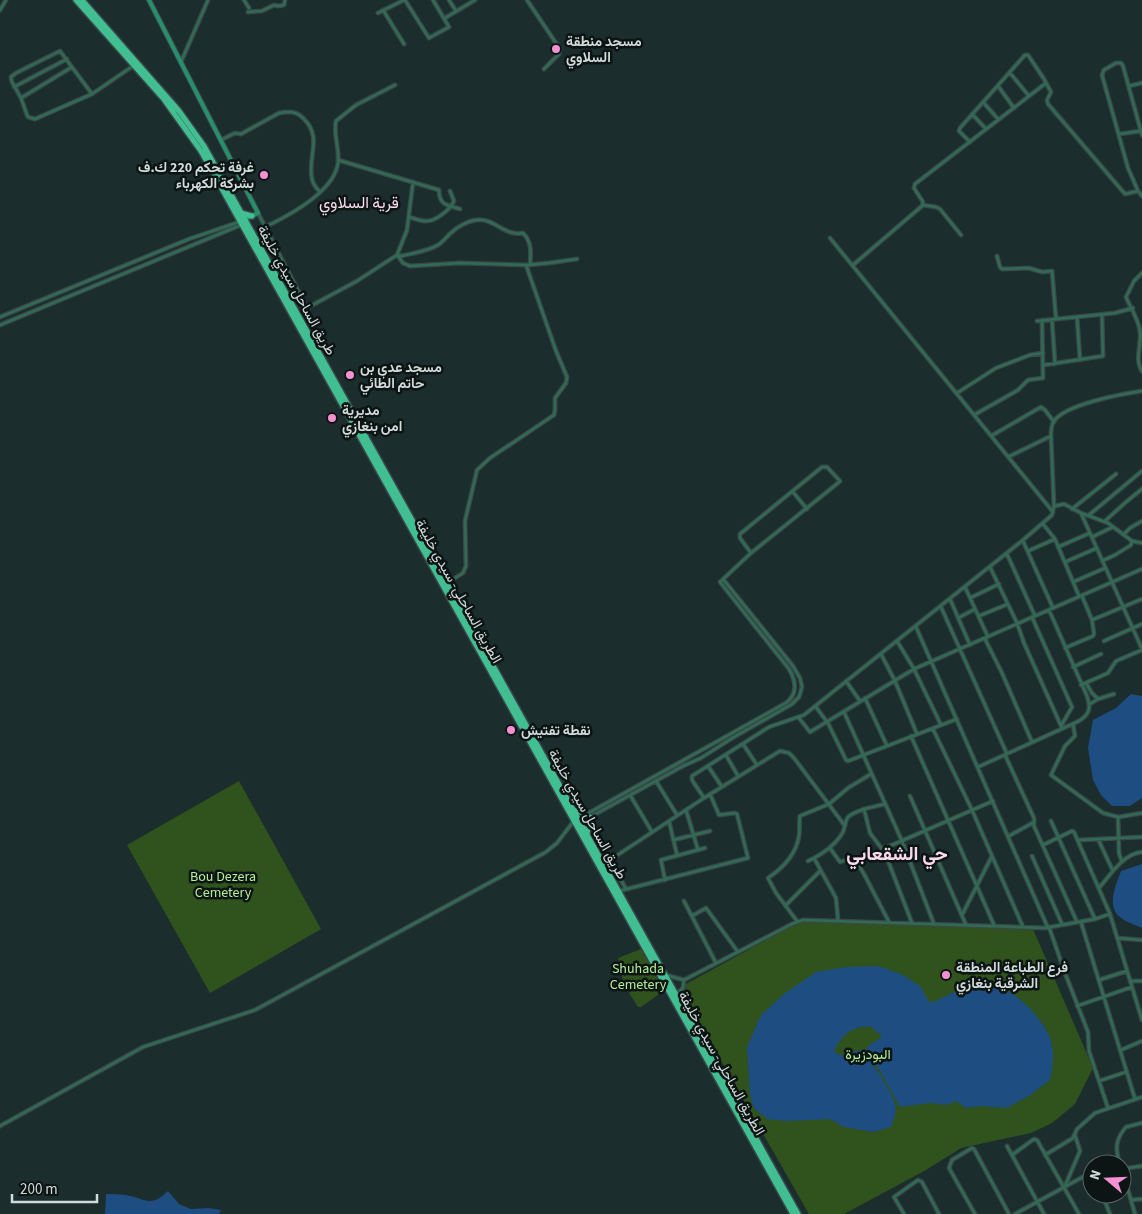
<svg xmlns="http://www.w3.org/2000/svg" width="1142" height="1214" font-family="'Source Sans 3',Vazirmatn,sans-serif">
	<style>
		.green { fill: #30531d }
		.water { fill: #1e4d81 }
		.lines { fill: none; stroke-linecap: round; stroke-linejoin: round }
		.street-casing { stroke: #394949; stroke-width: 5 }
		.secondary-casing { stroke: #394949; stroke-width: 6 }
		.highway-casing { stroke: #394949; stroke-width: 8 }
		.street { stroke: #316b54; stroke-width: 2.5 }
		.secondary { stroke: #278f6b; stroke-width: 4 }
		.highway { stroke: #42bf92; stroke-width: 5 }
		.poi-dot { fill: #f591d2; stroke: #0c1414; stroke-width: 2 }
		.labels { text-anchor: middle; stroke-width: 5; stroke-linejoin: round; paint-order: stroke }
		.poi-label { font-size: 14px; font-weight: bold; fill: #d0dbda; stroke: #0c1414; text-anchor: start }
		.street-label { font-size: 14px; fill: #d0dbda; stroke: #0c1414 }
		.park-label { font-size: 14px; fill: #b3ee96; stroke: #0c1414 }
		.quarter-label { font-size: 16px; fill: #f8daec; stroke: #0c1414 }
		.district-label { font-size: 19px; font-weight: bold; fill: #f8daec; stroke: #0c1414 }
	</style>
	<rect width="100%" height="100%" fill="#1c2d2d"/>
	<path class="green" d="M239,781l82,148 -111,64 -83,-148z
		M804,922l229,7 60,139 -18,36 -23,19 -21,10 -70,15 -35,22 -82,44h-35l-125,-218 2,-12 102,-56z
		M641,949l21,38v5l-21,15h-3l-9,-14 2,-2 -8,-10 -5,-23z"/>
	<path class="water" d="M1131,694l11,2v102l-12,8h-18l-11,-11 -8,-15 -5,-32 5,-28 23,-12z
		M1142,864v64c-7,-3 -16,-6 -22,-11 -14,-10 -4,-33 1,-46z
		M878,966l23,8 19,12 10,17c7,-2 13,-6 20,-9 11,-5 34,-7 46,-6 19,0 48,33 54,50 5,14 3,28 0,42l-21,16 -22,12 -26,-2 -15,2 -10,-7 -9,4 -17,-2 -30,4 -23,-41 -11,-16 4,-6 11,-6v-3l-8,-6 -1,-2c-18,-3 -29,7 -37,22l1,5c10,3 17,-4 28,-4 8,13 30,44 32,58 0,7 -3,13 -5,19l-17,5 -30,-5 -14,-8 -43,2 -20,-2 -13,-11 -4,-13 -3,-48 14,-32 23,-21 32,-22 30,-5z
		M168,1191l11,13 12,5 17,-1 13,2 -2,4h-114l1,-20c6,0 13,0 20,1 20,4 25,13 42,-4z"/>
	<g class="lines">
		<g class="street-casing">
			<path id="street" d="M244,0l5,8
				M405,0l24,38 20,-11 -16,-27
				M449,0l7,11
				M527,0l33,49 -1,5 -15,15
				M0,10l6,-10
				M383,10l21,34
				M248,12l14,-1 12,-6 4,1 6,-1 1,-5
				M378,13l26,-13
				M445,18l30,-18
				M181,62l27,-62
				M1010,73l19,23
				M998,86l16,22
				M1129,86l13,-3
				M14,87l53,-28
				M92,94l-32,-43 -44,22 -5,4 1,5 9,16 6,17 1,2 7,2 57,-25 41,-28
				M21,98l51,-31
				M983,102l15,17
				M972,114l14,15
				M1119,134l22,-3
				M1142,135l-19,-69 -2,-3h-5l-12,7 -2,5 26,93 10,23 4,5
				M221,140l14,-7 6,1 38,-21c10,-2 18,-2 25,6 19,19 3,38 8,60 1,5 5,10 8,13
				M970,142l-11,-11 1,-3 65,-73h3l16,24 7,13 -4,8 1,4 77,90 13,-3
				M338,160l101,30c0,16 9,15 21,19
				M923,205l13,2 4,2 21,26
				M258,213l49,95 50,-27 40,-26 4,1c12,-3 25,-4 37,-11 5,-3 9,-9 14,-13 5,-5 16,-11 24,-12 17,-3 29,17 47,13 9,9 8,20 7,32
				M409,217c5,1 10,4 16,4 10,1 25,-11 29,-20l-4,-10
				M265,227c23,-11 69,-35 73,-64 2,-14 -5,-27 -2,-42l20,-16 39,-20
				M830,238l223,274
				M397,255l10,-25 6,-48
				M398,256l5,7 7,3 50,-3 68,2 21,-2 28,-4
				M997,256l3,11 2,2 27,-1 13,4 10,-1 4,48
				M853,265l69,-59 1,-4 -9,-14 1,-4 131,-101
				M1142,273l-8,8 -8,16c5,12 12,21 14,34 2,13 -6,28 2,40
				M0,317l189,-78 50,-17
				M1077,317l3,43
				M1052,320l3,44
				M1037,321l78,-8 18,-5
				M0,325l241,-100
				M1044,365l59,-9 -1,-41
				M957,393l39,-25 34,-13 13,-2
				M974,415l44,-25 10,-10 15,-2 -1,-58
				M991,436l50,-29 4,3 9,12
				M1008,457l43,-21
				M793,492l14,17
				M1055,506l9,-2 17,9 27,10 24,18 10,2
				M1072,509l44,-35
				M1081,513l61,136
				M1089,515l53,-44
				M1105,521l21,-19 16,-13
				M1043,524l12,15 24,57
				M1124,534l6,-6 12,-7
				M1092,537l21,-10
				M1023,541l30,67
				M1058,547l32,-14
				M1028,551l27,-12
				M1007,554l28,62
				M1102,561l13,-6 16,-10 1,-4
				M1065,562l32,-14
				M990,567l27,56 7,20 38,85
				M1073,582l32,-14
				M447,583l16,-10 3,-7 -1,-45 12,-51 13,-12 64,-43 1,-5v-12l11,-15 1,-6 -11,-26 -30,-86
				M965,587l23,50
				M970,598l29,-14
				M950,599l20,46
				M941,607l66,147
				M979,616l29,-12
				M1032,617l40,90 -11,19
				M958,618l17,-9
				M1092,620l50,-21
				M916,627l132,301
				M985,639l17,34 30,69
				M897,641l17,28 27,56
				M1104,641l38,-17
				M1065,648l28,-12 1,-2 -2,-14 -10,-24
				M881,654l14,27 22,53
				M1073,667l28,-13
				M846,681l14,20
				M1086,683l6,10 6,6
				M1081,685l27,-12 8,-12 26,-11
				M865,698l22,48
				M1090,704l8,-5 16,-5
				M816,707l11,15
				M844,712l58,129 32,83
				M799,718l11,14 104,-63 228,-100
				M827,721l19,39 2,1 109,-42
				M1073,724l2,12 -10,10 -14,29 52,38 15,4 1,36 3,9
				M933,729l39,81 51,117
				M911,736l83,189
				M743,744l14,21
				M726,755l12,21
				M1005,755l29,63v8l43,96
				M708,766l14,21
				M978,767l101,-46c11,-7 12,-13 8,-25l-38,-86
				M656,781l21,34
				M630,795l22,37
				M910,796l56,129
				M704,798l-12,-18v-4l77,-49 35,-12 219,-175 29,-25 2,-9 -3,-70c0,-5 0,-11 3,-15 12,-17 68,-27 88,-30
				M864,809l6,24 15,20 27,70
				M686,810l12,40
				M1119,817l23,-4
				M578,819l208,-116c12,-9 10,-22 3,-34l-69,-87 31,-29 87,-70 2,-2 -13,-14h-5l-82,67v4l11,15
				M669,821l8,34
				M1051,821l44,98
				M581,822l102,-56 18,-8 33,-21 58,-33 7,-7 3,-10 -2,-9 -7,-12 -70,-87
				M1009,836l25,-14
				M1098,839l15,32
				M673,840l37,-9
				M1079,840l63,-3
				M830,848l10,14 11,-4h3l10,16 25,48
				M883,849l110,-48
				M1032,856l30,68
				M814,858l22,40 2,22
				M808,861c15,-7 27,-15 35,-29 2,-5 2,-11 5,-15 10,-8 25,-10 37,-13
				M665,880l-4,-20 44,-12
				M1099,888c12,-14 24,-34 43,-36
				M626,889l-16,-29 94,-62 76,-47 9,2 5,5 51,68
				M619,891l129,-33 -11,-44 -2,-1 -16,2 -9,-21
				M684,901l32,62
				M786,905l34,-34
				M1110,914l32,106
				M962,915l30,-59
				M692,916l14,-8 32,44
				M797,921l-21,-28 -8,-15c15,-10 28,-23 31,-42 1,-7 0,-14 1,-20l29,-12 19,-16 23,-14
				M1081,922l54,177
				M1049,927l16,46 23,59 1,19 19,57
				M1117,938l25,2
				M666,975l18,5 108,-56 11,-4 242,8 50,-9 15,-5 -36,-82 -2,-1 -29,14
				M1099,980l28,-9
				M1130,981h12
				M676,995l7,-7 1,-8
				M1077,1006l55,-19
				M1121,1050l21,-9
				M1099,1081l27,-9
				M0,1126l143,-79 112,-37 291,-158 11,-9 16,-21
				M1007,1146l37,68
				M1012,1155l22,-16 3,1 42,74
				M1045,1155l28,-17 4,-9 18,-16 47,-16
				M1107,1164l11,-6
				M1120,1164c-5,-15 -5,-24 6,-37l16,-4
				M1122,1169l13,45
				M1122,1169l20,-3
				M1065,1186l15,-35 -5,-16
				M1102,1194l8,20
				M1131,1200l11,-1
				M904,1214l-10,-17 24,-17 4,2 17,32
				M975,1214l-26,-46 3,-8 20,-12 2,1 35,65
				M1015,1214l77,-42"/>
		</g>
		<g class="secondary-casing">
			<path id="secondary" d="M149,0l109,213 -15,7"/>
		</g>
		<g class="highway-casing">
			<path id="highway" d="M76,0l87,98 38,53 592,1063
				M82,0l97,111 25,35 594,1068
				M241,213l11,3
				M574,810l11,4
				M587,834l3,-17"/>
		</g>
		<use href="#street" class="street"/>
		<use href="#secondary" class="secondary"/>
		<use href="#highway" class="highway"/>
	</g>
	<g class="poi-dot">
		<circle cx="556" cy="49" r="5"/>
		<circle cx="264" cy="175" r="5"/>
		<circle cx="350" cy="375" r="5"/>
		<circle cx="332" cy="418" r="5"/>
		<circle cx="511" cy="730" r="5"/>
		<circle cx="946" cy="975" r="5"/>
	</g>
	<g class="labels">
		<g class="poi-label">
			<text x="566" y="46">مسجد منطقة<tspan x="566" dy="16">السلاوي</tspan></text>
			<text x="254" y="172" text-anchor="end">غرفة تحكم 220 ك.ف<tspan x="254" dy="16">بشركة الكهرباء</tspan></text>
			<text x="360" y="372">مسجد عدي بن<tspan x="360" dy="16">حاتم الطائي</tspan></text>
			<text x="342" y="415">مديرية<tspan x="342" dy="16">امن بنغازي</tspan></text>
			<text x="521" y="735">نقطة تفتيش</text>
			<text x="956" y="972">فرع الطباعة المنطقة<tspan x="956" dy="16">الشرقية بنغازي</tspan></text>
		</g>
		<g class="street-label">
			<text transform="translate(297 290) rotate(61)" y="5">طريق الساحل سيدي خليفة</text>
			<text transform="translate(459 591) rotate(61)" y="5">الطريق الساحلي- سيدي خليفة</text>
			<text transform="translate(588 814) rotate(61)" y="5">طريق الساحل سيدي خليفة</text>
			<text transform="translate(722 1063) rotate(61)" y="5">الطريق الساحلي- سيدي خليفة</text>
		</g>
		<g class="park-label">
			<text x="223" y="881">Bou Dezera<tspan x="223" dy="16">Cemetery</tspan></text>
			<text x="638" y="973">Shuhada<tspan x="638" dy="16">Cemetery</tspan></text>
			<text x="868" y="1059">البودزيرة</text>
		</g>
		<g class="quarter-label">
			<text x="359" y="208">قرية السلاوي</text>
		</g>
		<g class="district-label">
			<text x="897" y="860">حي الشقعابي</text>
		</g>
	</g>
	<g transform="translate(1107 1179) rotate(289)"><circle r="24" fill="#0c1414" stroke="#5a6463"/>
	<path d="M0-4L9 19L0 12L-9 19Z" fill="#f591d2"/>
	<text y="-8" font-size="14" font-weight="bold" text-anchor="middle" fill="#d0dbda">N</text>
	</g>
	<path d="M12 1194v8h85v-8" fill="none" stroke="#d0dbda" stroke-width="2.5"/>
	<text x="20" y="1194" font-size="15" fill="#d0dbda" stroke="#0c1414" stroke-width="4" paint-order="stroke">200 m</text>
</svg>
